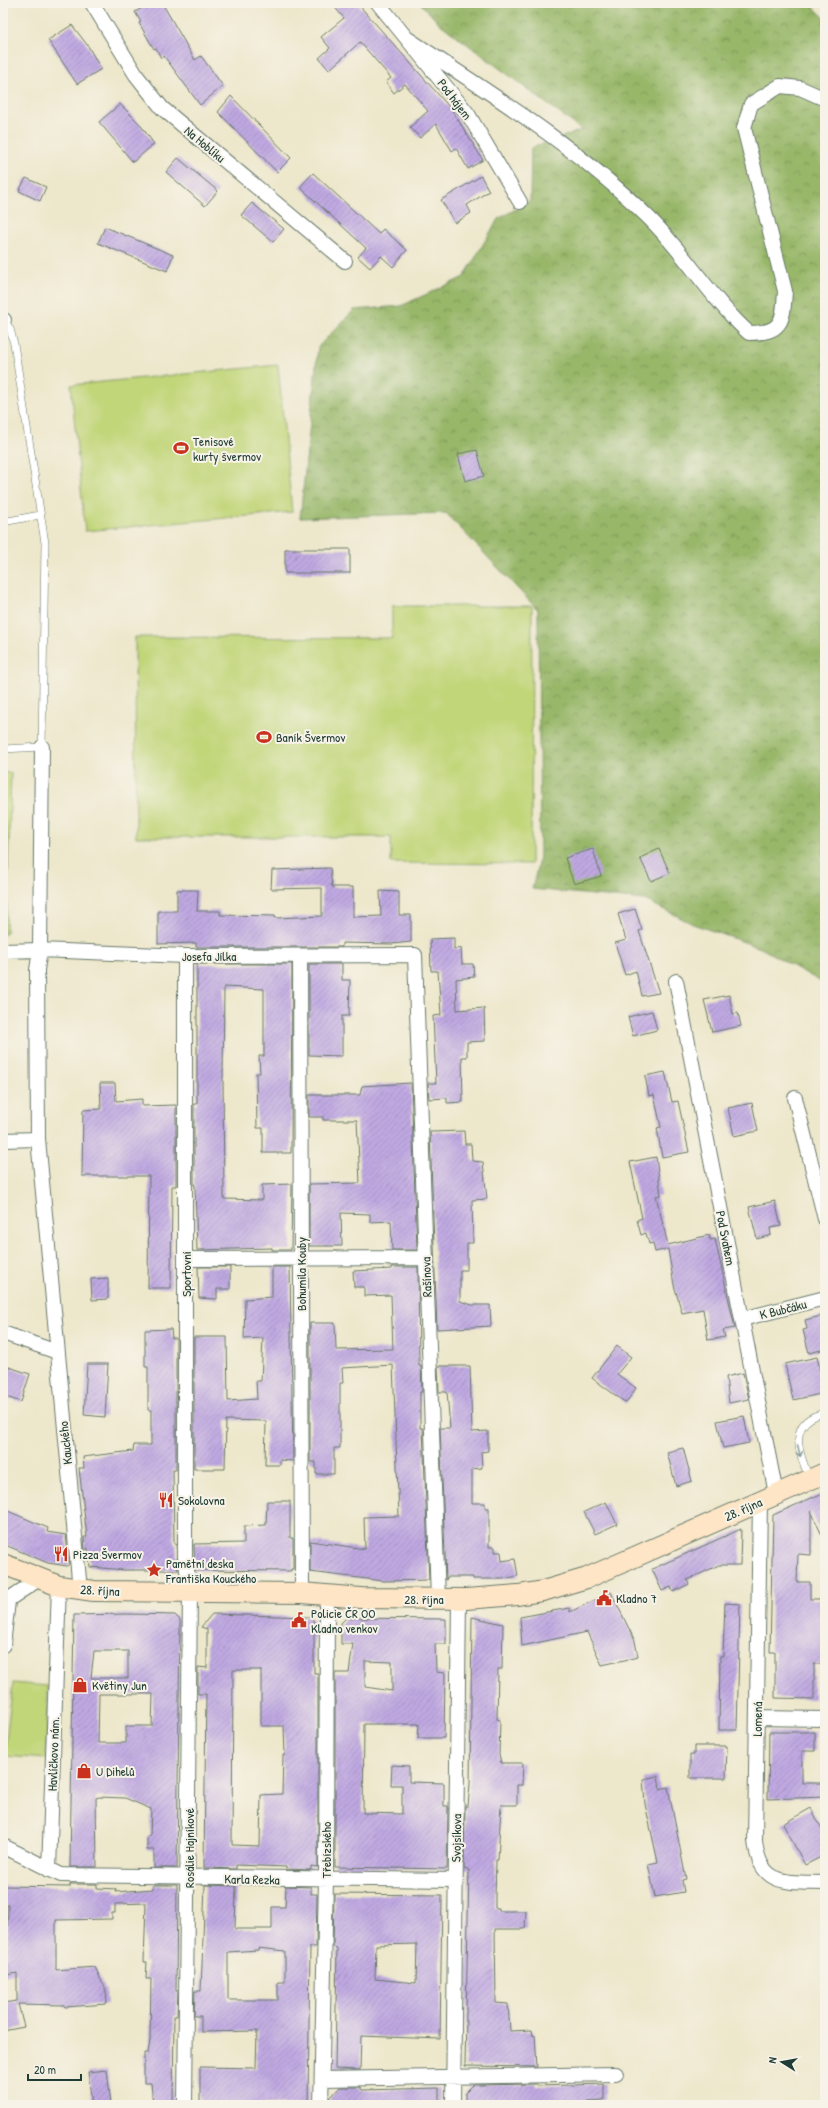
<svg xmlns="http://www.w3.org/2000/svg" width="828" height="2108" font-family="'Patrick Hand',sans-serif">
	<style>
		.green { fill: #c1d679; stroke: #708a56 }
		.forest { fill: url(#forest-crowns); stroke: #5c7a4e }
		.building { fill: url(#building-hatch); fill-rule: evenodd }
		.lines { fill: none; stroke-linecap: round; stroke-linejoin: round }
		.lane-casing { stroke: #677869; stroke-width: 8 }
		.street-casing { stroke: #677869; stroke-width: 16 }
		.secondary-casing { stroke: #677869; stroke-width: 22 }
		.lane { stroke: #fff; stroke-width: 7 }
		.street { stroke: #fff; stroke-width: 14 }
		.secondary { stroke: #fde5c5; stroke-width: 20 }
		.oneway { stroke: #8f9e9a }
		.labels { text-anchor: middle; stroke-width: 4; stroke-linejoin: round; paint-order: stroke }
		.street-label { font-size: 13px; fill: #1f3d34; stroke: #f7f3e8 }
		.poi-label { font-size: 13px; fill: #1f3d34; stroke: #f7f3e8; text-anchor: start }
	</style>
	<defs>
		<pattern id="forest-crowns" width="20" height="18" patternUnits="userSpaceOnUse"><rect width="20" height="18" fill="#98b769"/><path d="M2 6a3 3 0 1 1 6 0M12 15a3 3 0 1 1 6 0" fill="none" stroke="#7b9657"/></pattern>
		<pattern id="building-hatch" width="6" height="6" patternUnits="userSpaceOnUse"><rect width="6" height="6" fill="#c0a9e2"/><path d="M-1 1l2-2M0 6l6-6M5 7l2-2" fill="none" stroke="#9b8bb8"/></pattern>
	</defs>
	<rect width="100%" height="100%" fill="#f7f3e8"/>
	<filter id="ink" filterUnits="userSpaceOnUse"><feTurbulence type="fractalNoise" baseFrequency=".025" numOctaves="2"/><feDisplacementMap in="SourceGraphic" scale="8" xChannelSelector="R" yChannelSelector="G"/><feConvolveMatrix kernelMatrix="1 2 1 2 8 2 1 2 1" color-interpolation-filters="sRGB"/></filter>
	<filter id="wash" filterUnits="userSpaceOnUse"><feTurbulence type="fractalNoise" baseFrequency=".012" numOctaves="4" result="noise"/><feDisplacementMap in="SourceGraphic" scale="16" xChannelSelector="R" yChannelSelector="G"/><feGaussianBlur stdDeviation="0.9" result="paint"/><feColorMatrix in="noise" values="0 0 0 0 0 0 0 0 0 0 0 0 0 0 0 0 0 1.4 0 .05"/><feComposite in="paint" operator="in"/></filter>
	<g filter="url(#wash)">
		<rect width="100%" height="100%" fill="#ede7cb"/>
		<path class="green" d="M278,365l14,147 -207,19 -14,-146z
			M392,606h140l-1,258 -140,-1v-26h-255l-1,-200 257,1z
			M3,773h8l-5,161h-3z
			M13,1683l35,3 -2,73 -42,-3z"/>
		<path class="forest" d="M420,3h389l16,15v966l-64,-36 -68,-24 -48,-24 -113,-11 8,-33 -2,-246 -92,-97 -146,5 18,-171 36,-37 47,-4 63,-29 34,-58 32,-18 1,-53 51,-18 -143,-107z"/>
		<g id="blocks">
			<path class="building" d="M151,3h11l33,57 6,-4 22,30 -23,19 -36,-49 -3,2 -5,-10 -2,1 -15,-26 2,-1 -6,-10z
				M331,3h26l95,107 31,50 -15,9 -12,-21 -4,3 -16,-27 -16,14 -10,-11 18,-16 -23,-27 -11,9 -8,-11 5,-4 -31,-36 -31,28 -10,-12 11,-10 -9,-11 23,-19z
				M72,25l16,21 13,23 -24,15 -29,-44z
				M231,96l60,62 -14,14 -59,-60z
				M120,104l19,19 15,21 -21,18 -34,-40z
				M178,158l40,33 -13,15 -39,-34z
				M313,173l66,61 4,-5 24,21 -14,17 -12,-11 -11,12 -12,-11 8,-9 -66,-61z
				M481,176l8,15 -22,14 4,8 -16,10 -14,-23z
				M26,178l20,9 -6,14 -21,-10z
				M252,203l32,26 -11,13 -32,-27z
				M105,227l68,28 -6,16 -69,-28z
				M477,450l7,26 -19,5 -7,-27z
				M285,549h65v24h-65z
				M593,849l8,27 -27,8 -9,-26z
				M659,849l11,24 -19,8 -11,-23z
				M330,868l2,19h21v30l28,-1 -1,-25 19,1v23h12v27l-19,2 -50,-1v4h-146v-4l-38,1v-33h19v-21h21l-1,21h23v4l55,1v2l47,-2v-28l-51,1 1,-19z
				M635,909l7,21 -3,1 20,62 -17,3 -6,-25 -11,4 -10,-32 11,-3 -8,-26z
				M454,938v11l7,-1 1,16h11l1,13 -18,2 1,31 27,-2 1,33 -18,1v15h-5l1,45 -16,1v-5l-18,1 -1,-16h8l-3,-67 8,-1 -3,-44h-7l-1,-32z
				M197,964h95l-1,189h-28v-25h-6l-1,-55h4l-1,-17h5v-67l-40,-2 -1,91 1,121 38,1v-15l30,-1 -1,66h-19v-2l-75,2 -2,-65h-1v-81h3z
				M309,964h33v16h8l-1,36h-7v40l-33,-1z
				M729,995l4,19 5,-1 3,13 -29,6 -8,-32z
				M652,1011l5,19 -24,6 -5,-19z
				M665,1072l7,30 6,-1 11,51 -27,5 -5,-29 4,-1 -7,-32 -5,1 -4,-20z
				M100,1083h15l1,18 26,-2v7l34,-1v81h-4l-1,102h-23l1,-112h-67l1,-66 18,-1z
				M411,1083l6,167h-25l-1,-29 -21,1v-8l-29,-1 1,33h-33v-62l51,-1 -3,-63h-34v-3h-14v-22h51l2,-9z
				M752,1103l6,28 -24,5 -6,-28z
				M464,1131l1,13h6l1,17 11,1 4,37 -15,1 1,43h-6v27h-7v31l12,4h18l1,21 -54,3 -7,-197z
				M656,1157l5,38 -5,1 12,49 41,-10 1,5 5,-1 20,89 -12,2 2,7 -17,3 -5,-31 -21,4 -8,-28 -6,-36 -13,3 -2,-9 -4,1 -3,-11 -5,2 -4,-15 5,-2 -12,-56z
				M775,1201l6,25 -11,2 1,7 -14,4 -8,-32z
				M198,1267h32v22h-13v10l-18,-1z
				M272,1267h18l3,194 -13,-1v5h-15l1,-44 -40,-1 -1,49h-31v-132h33l1,64 29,-2 -1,-18h5l2,-43 -19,1 1,-40 27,-2z
				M392,1267h26l1,99h2l1,26h-2v36h3l6,152 -45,1 -74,-9v-31l55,8 -1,-32 35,-1 -6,-151 -51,3 1,15h-3v65h-6v26h-18v-12h-6v-139h25l1,27 57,-1 -2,-54 -27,1v-9h-10l-1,-16 39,-2z
				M108,1278v21l-16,1 -1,-21z
				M825,1315v34l-16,4 -6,-23 4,-1 -2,-9z
				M171,1329l1,9h4v132h-3l1,74h2l2,26h-53l-35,-3 -2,-19 -3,2 -1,-13h3l-8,-69h5l-1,-11 50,-6 1,-6h17v-35h-3v-43h-3v-37z
				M617,1346l14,11 -14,17 19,14 -10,15 -34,-25z
				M817,1357l8,36 -32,7 -8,-36z
				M87,1364h21l-3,53 -21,-2z
				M3,1365l27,9 -9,28 -18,-6z
				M438,1366h32l2,66 16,-1v20l-7,1 1,16 -10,1v34h13v5h4v39h6v5h6l1,9 13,-2 3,17 -15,3h-30v-2h-26l-1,3 -6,-152h10l-3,-36h-8z
				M743,1373l6,26 -20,4 -3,-26z
				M744,1416l5,27 -26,5 -6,-27z
				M683,1448l9,33 -16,5 -9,-34z
				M825,1492v50l-14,-31v44l-13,-1 -1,28h13v17h15v62h-4v3h-7v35l-39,-1v-46h-5l3,-137z
				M267,1501h23v37h3v31h-2v2l-96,-1 -1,-26 50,-1v-17l22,-1z
				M606,1502l11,22 -22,10 -11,-22z
				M3,1509l45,19 -1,4 19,3 3,29 -2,2 -19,-3 -45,-19z
				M741,1529l-1,36h-21l-32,15 2,4 -16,8 -2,-5 -9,4 -10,-22z
				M611,1592l24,49 3,16 -36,8 -15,-33 -65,14 -2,-29 49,-9 1,4z
				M725,1603l15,1 -3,126h-18l1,-74h3z
				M127,1614l48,1 5,5 -3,248h-23v-18h-7v-14h3l1,-27 -26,-11 -26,-1 -3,1 1,69h-27l4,-252zM94,1651h34v27h-37zM99,1694h54l-1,32h-26v17h-28z
				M212,1614l97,3 5,4v52h4v194l-7,-1v4l-25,-1v-2l-50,-2v4l-32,-1 2,-174h-8v-27l9,1v-39l-6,-2zM233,1670h28v56h23l1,29h-2l-1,39 -21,1 -1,51 -28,-1z
				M472,1617l31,7 -1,45h-4l-1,50 3,1 -1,34 2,9h22l-1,22h-5v20h-16l-3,55h-2l-1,37v11h4v3h27l-1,18h-30l1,74 12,1 2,27 22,-1 1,6 2,-1 2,32 -72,-1 4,-196 -5,-1 1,-63h3l2,-22z
				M346,1618l100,1v25h-11l1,28 9,1 -1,65h-26l1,-14h-55l-1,89 39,1v-29h-11l1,-20 17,1v16l35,1v23h4l-1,63 -112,-2v-194h14l4,-29h-12v-21zM365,1661l27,1v29l-27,-4z
				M769,1732h46v19h-13v32h23v14l-57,2z
				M694,1746h33l-1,32h-36v-23h4z
				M658,1776l2,13 8,-2 18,92 -4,1 2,12 -29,5 -7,-33 10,-2 -13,-58 -2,-25z
				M811,1808l14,27v20l-20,10 -22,-41z
				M70,1884h27v4l19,1 -1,3 38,-3v-4h24l-1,106h2l-1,25h-3l-1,89h-20l-2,-22h-7v-30h4l2,-12 1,-62h-5l1,-17h-3l2,-59 -31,1v9h-3v6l-56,1v50l39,-3 11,24 1,13 -42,3 -1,-2 -46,-1 6,23 -21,4v-28l14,-2v-28l-14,3v-20h4l1,-51h-5v-19l67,1z
				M205,1885l31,1 -1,43h37v-22h13l1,-21 25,1v7h6l-1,53h-6l-2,158 -108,-2v-36l56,1 1,-37 -56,1v-16h-7l1,-25h6zM258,1948l27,3v31h-7v18h-50v-48l30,-2z
				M334,1894l108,1 -2,144 -79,-3 -1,34 -25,-1 2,-121 -4,-1zM417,1944l-1,39 -41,-4 1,-34z
				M107,2070l4,35h-19l-4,-33z
				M537,2084v2l67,-2v16l-16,1v4h-123v-12l8,-8z
				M340,2087h20l2,3 77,-2v17h-109v-7z"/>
		</g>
	</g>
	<g filter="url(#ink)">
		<use href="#blocks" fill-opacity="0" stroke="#677869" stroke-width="1"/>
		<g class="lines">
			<g class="lane-casing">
				<path id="lane" d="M3,522l37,-7
					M3,749l39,-2 3,-204 -31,-199 -4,-15 -6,-9
					M809,1478c-10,-26 -23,-57 16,-65"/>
			</g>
			<g class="street-casing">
				<path id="street" d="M92,3l44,72 26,33 183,153
					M378,3l90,111 52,88
					M408,39c83,55 168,107 240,178 37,36 63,82 101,116 34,0 34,-12 36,-42l-41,-163 7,-24 29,-18 20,2 25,11
					M3,320h1
					M42,747l-2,203 -3,20 1,169 42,451
					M3,951l37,-1 145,6 230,-1 23,644
					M300,956l2,637
					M676,981l100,513
					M795,1098l30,121
					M3,1140l35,-1
					M186,1259l240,-1
					M742,1319l83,-21
					M3,1333l54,19
					M760,1501l-5,340c5,46 32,41 70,42
					M3,1603l36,-24
					M3,1645l5,-44
					M757,1718l68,1
					M3,1846l58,29 395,5
					M49,1870l10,-284
					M322,2079l294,-5
					M185,2105l5,-514 -5,-34v-601
					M321,2105l5,-225 1,-285
					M453,2105l6,-506"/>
			</g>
			<g class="secondary-casing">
				<path id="secondary" d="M3,1564l56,22 35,5 208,2 59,5 105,1 52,-4 25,-4 44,-13 238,-105"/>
			</g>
			<use href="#lane" class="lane"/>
			<use href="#street" class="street"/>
			<use href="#secondary" class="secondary"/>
		</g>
		<defs><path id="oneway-shaft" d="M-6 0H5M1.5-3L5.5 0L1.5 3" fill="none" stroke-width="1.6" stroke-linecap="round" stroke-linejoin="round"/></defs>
		<use class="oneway" href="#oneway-shaft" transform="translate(799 1451) rotate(77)"/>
	</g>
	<defs>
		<g id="stadium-bare" transform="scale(1.2)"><path d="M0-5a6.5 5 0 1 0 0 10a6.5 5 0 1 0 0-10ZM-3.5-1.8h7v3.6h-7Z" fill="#c8321e" stroke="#f7f3e8" stroke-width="2.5" paint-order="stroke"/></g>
		<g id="restaurant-bare" transform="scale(1.2)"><path d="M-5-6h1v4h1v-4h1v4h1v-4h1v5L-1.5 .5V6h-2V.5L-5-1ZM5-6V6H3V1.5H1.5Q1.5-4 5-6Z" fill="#c8321e" stroke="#f7f3e8" stroke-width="2.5" paint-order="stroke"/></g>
		<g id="sight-bare" transform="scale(1.2)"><path d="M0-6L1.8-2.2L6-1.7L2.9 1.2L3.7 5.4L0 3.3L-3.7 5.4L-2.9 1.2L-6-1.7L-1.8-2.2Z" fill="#c8321e" stroke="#f7f3e8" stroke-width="2.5" paint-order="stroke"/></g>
		<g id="civic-bare" transform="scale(1.2)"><path d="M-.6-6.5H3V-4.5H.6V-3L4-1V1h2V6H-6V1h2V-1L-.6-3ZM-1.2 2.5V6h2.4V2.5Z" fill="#c8321e" stroke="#f7f3e8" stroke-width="2.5" paint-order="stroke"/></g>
		<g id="shop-bare" transform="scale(1.2)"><path d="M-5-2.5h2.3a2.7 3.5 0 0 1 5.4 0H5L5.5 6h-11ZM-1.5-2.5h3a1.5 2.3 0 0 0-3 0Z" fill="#c8321e" stroke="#f7f3e8" stroke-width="2.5" paint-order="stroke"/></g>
	</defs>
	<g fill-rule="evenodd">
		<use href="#stadium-bare" x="181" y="448"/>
		<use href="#stadium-bare" x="264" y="737"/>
		<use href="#restaurant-bare" x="166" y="1500"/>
		<use href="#restaurant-bare" x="61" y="1554"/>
		<use href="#sight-bare" x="154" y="1570"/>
		<use href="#civic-bare" x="604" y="1598"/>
		<use href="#civic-bare" x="299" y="1620"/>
		<use href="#shop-bare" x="80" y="1685"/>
		<use href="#shop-bare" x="84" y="1771"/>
	</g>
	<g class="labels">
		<g class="street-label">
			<text transform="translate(455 99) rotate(53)" y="5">Pod hájem</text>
			<text transform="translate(205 144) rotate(40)" y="5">Na Hoblíku</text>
			<text x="209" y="961">Josefa Jílka</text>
			<text transform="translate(726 1238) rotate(79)" y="5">Pod Svahem</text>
			<text transform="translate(186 1274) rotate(-90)" y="5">Sportovní</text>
			<text transform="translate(301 1274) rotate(-90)" y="5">Bohumila Kouby</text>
			<text transform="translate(426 1277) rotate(-92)" y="5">Rašínova</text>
			<text transform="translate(783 1309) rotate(-14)" y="5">K Bubčáku</text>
			<text transform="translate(65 1443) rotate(-96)" y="5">Kauckého</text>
			<text transform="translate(743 1509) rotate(-24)" y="5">28. října</text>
			<text transform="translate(100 1590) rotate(3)" y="5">28. října</text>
			<text x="424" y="1604">28. října</text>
			<text transform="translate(757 1719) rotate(-89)" y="5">Lomená</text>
			<text transform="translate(53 1754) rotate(-88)" y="5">Havlíčkovo nám.</text>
			<text transform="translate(456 1838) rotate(-89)" y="5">Svojsíkova</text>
			<text transform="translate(189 1848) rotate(-90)" y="5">Rosálie Hajníkové</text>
			<text transform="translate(326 1850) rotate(-90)" y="5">Třebízského</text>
			<text transform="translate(252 1879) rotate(1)" y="5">Karla Rezka</text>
		</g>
		<g class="poi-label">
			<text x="193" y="446">Tenisové<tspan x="193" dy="15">kurty švermov</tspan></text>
			<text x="276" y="742">Baník Švermov</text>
			<text x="178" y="1505">Sokolovna</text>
			<text x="73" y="1559">Pizza Švermov</text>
			<text x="166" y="1568">Pamětní deska<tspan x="166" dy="15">Františka Kouckého</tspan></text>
			<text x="616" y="1603">Kladno 7</text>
			<text x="311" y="1618">Policie ČR OO<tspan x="311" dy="15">Kladno venkov</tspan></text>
			<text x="92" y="1690">Květiny Jun</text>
			<text x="96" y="1776">U Dihelů</text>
		</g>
	</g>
	<rect width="828" height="2108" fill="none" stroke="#f7f3e8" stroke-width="16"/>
	<g transform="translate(782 2062) rotate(281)" stroke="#f7f3e8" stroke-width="3" paint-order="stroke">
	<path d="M0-3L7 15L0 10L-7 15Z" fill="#1f3d34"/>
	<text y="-6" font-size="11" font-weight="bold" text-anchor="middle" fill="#1f3d34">N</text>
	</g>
	<path d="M28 2074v6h53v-6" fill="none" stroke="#1f3d34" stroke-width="2"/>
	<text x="34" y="2074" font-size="12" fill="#1f3d34" stroke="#f7f3e8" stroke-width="3" paint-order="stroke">20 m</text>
</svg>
